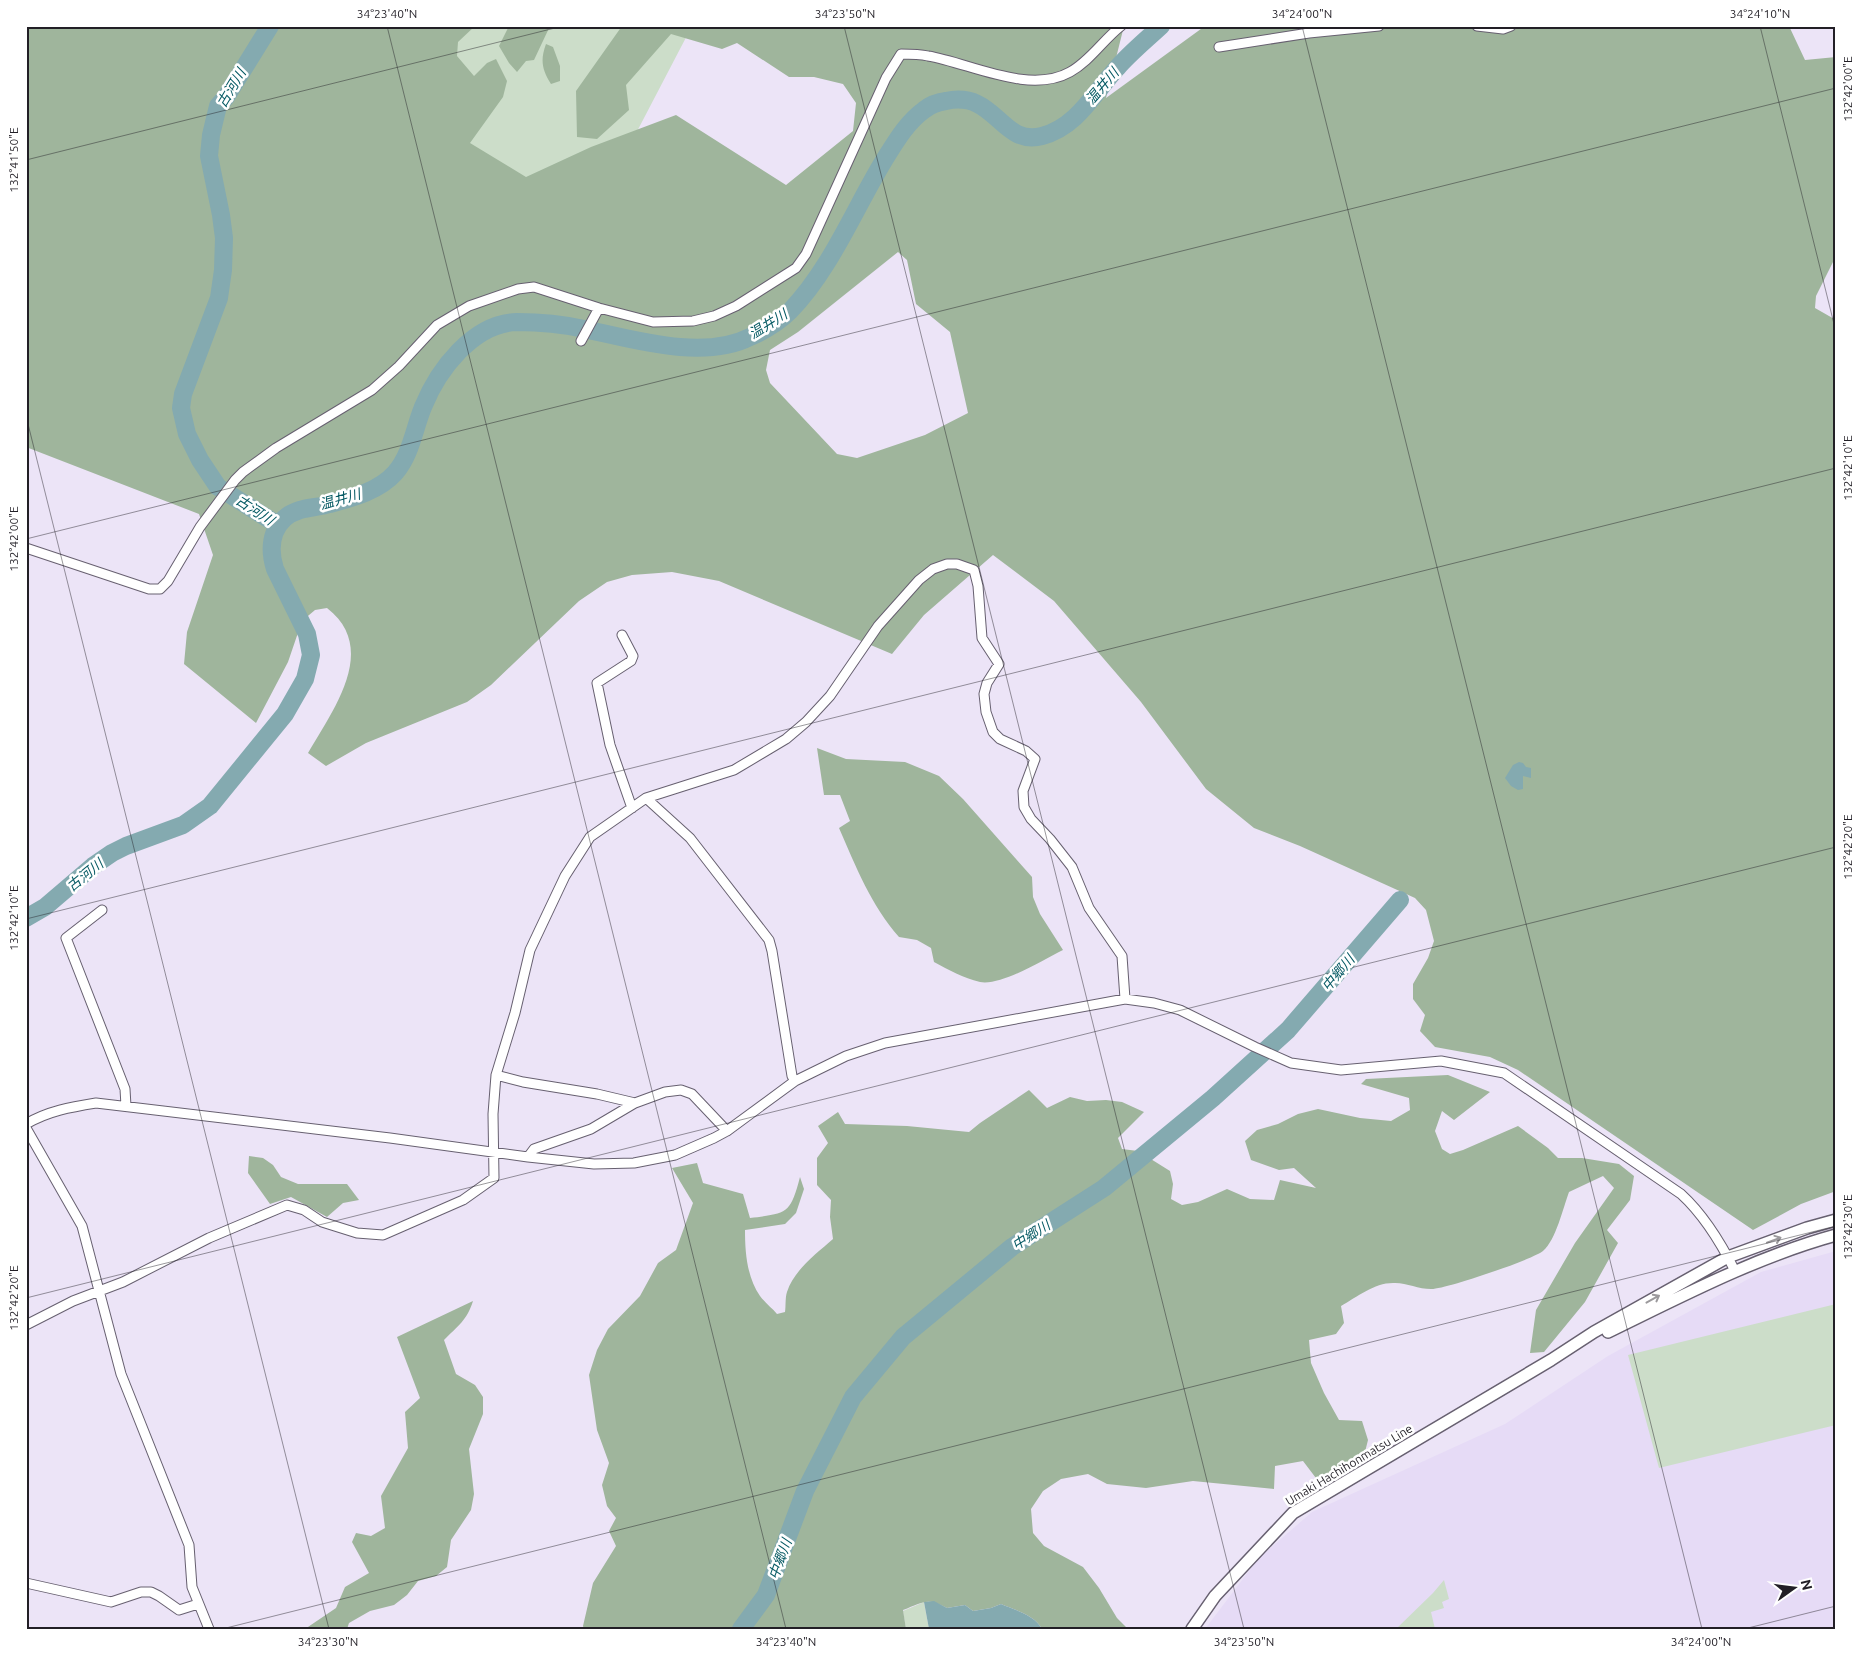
<svg xmlns="http://www.w3.org/2000/svg" width="1862" height="1655" font-family="Ubuntu,'Noto Sans JP',sans-serif">
	<style>
		.built { fill: #e6dbf6 }
		.green { fill: #ccddc9 }
		.forest { fill: #9fb59c; fill-rule: evenodd }
		.water { fill: #84aab0 }
		.lines { fill: none; stroke-linecap: round; stroke-linejoin: round }
		.river { stroke: #84aab0; stroke-width: 18 }
		.minor-casing { stroke: #676070; stroke-width: 11 }
		.major-casing { stroke: #676070; stroke-width: 14 }
		.minor { stroke: #fff; stroke-width: 9 }
		.major { stroke: #fff; stroke-width: 11 }
		.oneway { stroke: #9c9a9d }
		.ticks { fill: none; stroke: #221f26; stroke-width: 1; stroke-opacity: 0.45 }
		.labels { text-anchor: middle; stroke-width: 5; stroke-linejoin: round; paint-order: stroke }
		.street-label { font-size: 12px; fill: #221f26; stroke: #fff }
		.water-label { font-size: 14px; font-style: italic; fill: #065a64; stroke: #fff }
		.neatline { fill: none; stroke: #221f26; stroke-width: 2 }
		.ticks-label { font-size: 12px; text-anchor: middle; fill: #221f26 }
	</style>
	<rect width="100%" height="100%" fill="#ece4f7"/>
	<path class="built" d="M1836,1251v378h-631l53,-70 54,-47 193,-88 103,-68 153,-84z"/>
	<path class="green" d="M441,26h251l-72,138 -209,173z
		M1836,1304v121l-177,43 -31,-113z
		M1444,1580l5,19 -7,3 2,6 -13,4 4,17h-39l37,-36z
		M924,1602l5,27h-23l-3,-18z"/>
	<path class="forest" d="M26,26h449l-17,16 -1,14 17,20 13,-13 9,-4 11,22 -4,16 -33,46 56,34 65,-30 85,-32 110,70 67,-54 3,-28 -13,-19 -29,-7h-25l-52,-34 -15,6 -51,-15 -45,51 3,25 -32,29 -20,-2 -1,-46 46,-65h502l-18,72 99,-72h584l16,34 31,-3v199l-20,40 -1,12 21,12v871l-35,13 -48,26 -235,-160 -28,-13 -55,-10 -15,-16 5,-16 -12,-16v-15l15,-26 6,-17 -8,-31 -11,-12 -115,-52 -46,-18 -48,-39 -65,-87 -87,-101 -61,-46 -69,60 -32,39 -173,-73 -47,-9 -40,3 -25,7 -28,19 -88,84 -24,17 -101,41 -40,23 -18,-13c24,-42 72,-104 19,-145l-12,2 -13,11 -14,41 -32,61 -72,-59 3,-32 26,-77 -14,-41 -173,-67zM898,252l9,8 9,44 34,28 18,81 -43,22 -68,23 -20,-4 -67,-71 -4,-13 4,-20 28,-18z
		M509,26h41l-16,34 -8,1 -9,11 -8,-9 -10,-17z
		M546,44l7,3 7,19v15l-9,3c-9,-14 -11,-24 -5,-40z
		M817,748l29,11 59,3 34,14 24,23 69,78 1,20 7,17 23,36c-20,10 -62,36 -83,32 -17,-4 -31,-12 -46,-20l-3,-14 -14,-8 -18,-3c-28,-32 -43,-70 -60,-109l11,-7 -10,-26h-16z
		M1448,1075l42,17 -36,28 -12,-9 -7,20 7,18 8,5 13,-4 55,-24 30,22 10,10h24l37,6 15,12 -4,24 -23,30 11,13 -33,59 -41,50 -14,1 6,-43 39,-67 39,-55 -11,-12 -34,16c-6,16 -13,48 -26,59 -9,8 -100,39 -112,38 -13,0 -26,-7 -38,-6 -19,0 -36,14 -52,23l3,17 -8,11 -27,6 2,23 13,30 15,27 23,1 6,19 -6,24 -40,22 -19,-25 -28,5 -1,23 -81,-8 -47,7 -39,-4 -19,-10 -27,5 -18,12 -12,18 2,24 11,13 39,21 16,21 18,30 11,11h-86c-7,-14 -27,-19 -41,-25l-10,4 -18,3 -8,-6 -18,3c-20,-11 -24,-6 -44,2l3,19h-322l-1,-3 10,-43 23,-37 -7,-15 7,-13 -9,-12 -5,-21 7,-22 -12,-33 -8,-55 8,-25 11,-21 32,-33 18,-33 18,-13 17,-47 -21,-35 25,-5 6,20 40,11 7,24c37,-5 40,-3 50,-41l4,12 -8,24 -11,11 -40,6c0,23 2,47 15,66 5,7 12,12 17,18l8,-2c1,-6 0,-14 2,-20 7,-22 29,-38 46,-53l-3,-22 1,-17 -14,-15v-27l11,-15 -10,-17 20,-14 7,12 62,2 62,6 11,-9 49,-33 18,18 23,-11 17,4 19,-1 16,2 22,10 -26,26 4,11 16,2 32,20 3,13 -2,15 11,6 16,-3 29,-13 23,10 24,1 6,-20 36,8 -22,-20 -15,2 -28,-10 -6,-19 12,-11 21,-6 20,-10 20,-5 42,9 31,3 19,-11 -1,-12 -48,-14 5,-5z
		M249,1156l14,2 10,7 8,12 17,7h49l12,16 -16,3 -16,14 -36,-20 -21,7 -22,-31z
		M473,1301c-6,19 -15,25 -29,39l12,34 19,11 8,12v17l-14,35 5,45 -3,16 -20,30 -4,27 -11,9 -18,5 -11,14 -13,10 -24,6 -21,12 -2,6h-42l31,-21 9,-21 24,-14 -17,-31 4,-9 15,3 14,-8 -4,-32 27,-48 -3,-36 15,-14 -23,-61z"/>
	<path class="water" d="M1519,762l4,1 3,4 5,1v10l-8,-2v13l-5,1 -7,-4 -6,-8 8,-13z
		M934,1601l13,7 18,-3 8,6 18,-3 10,-4c14,6 34,11 41,25h-113l-5,-27z"/>
	<g class="lines">
		<path class="river" d="M270,26l-44,71 -8,9 -7,29 -2,21 12,59 3,23 -1,32 -4,28 -36,96 -2,14 6,26 13,26 18,27 60,38
			M26,918l19,-11 48,-41 19,-13 14,-7 57,-21 27,-19 75,-92 20,-35 6,-24 -4,-21 -32,-65c-8,-25 -2,-51 25,-59 10,-3 20,-3 30,-6 22,-6 49,-13 65,-31 16,-18 19,-44 28,-66 15,-37 50,-84 94,-85 22,0 45,2 67,7 48,10 119,32 166,8 14,-6 29,-15 40,-26 40,-41 64,-101 93,-149 12,-19 23,-39 41,-52 6,-5 14,-8 22,-9 50,-11 55,46 96,35 35,-9 52,-43 75,-68 13,-15 29,-28 44,-42
			M741,1629l25,-34 39,-104 48,-94 50,-60 109,-90 92,-59 109,-90 75,-68 112,-130"/>
		<g class="minor-casing">
			<path id="minor" d="M1477,26l26,3 8,-3
				M1219,47l90,-14 70,-7
				M581,341l18,-33
				M26,548l123,41h11l8,-8 32,-54 35,-47 8,-8 33,-24 96,-58 27,-24 38,-41 32,-19 49,-17 16,-2 65,21 54,14 40,-1 21,-5 22,-10 60,-38 10,-14 80,-176 15,-24c9,0 18,0 27,2 42,7 101,39 142,16 20,-11 33,-32 51,-46
				M622,635l11,21 -2,5 -34,22 13,62 22,63
				M646,798l44,40 79,102 3,11 20,125 3,5
				M102,910l-36,28 59,151 1,17
				M496,1075l27,7 74,12 38,9 30,-11 16,-2 11,4 35,37
				M26,1124c22,-13 45,-17 70,-21l294,35 138,19 66,7 40,-1 41,-8 39,-17 13,-7 68,-50 51,-25 39,-13 240,-44 29,4 26,7 75,37 36,16 50,7 100,-9 63,12 177,121c23,21 40,49 54,77
				M26,1128l56,98 39,148 68,171 3,42 17,42
				M528,1157l6,-8 57,-20 44,-26
				M26,1325l47,-24 50,-19 86,-44 78,-33 17,5 18,12 35,11 26,2 80,-35 31,-22 -1,-64 3,-39 19,-62 15,-63 35,-74 25,-39 56,-39 88,-28 52,-31 20,-17 24,-26 48,-70 41,-46 14,-11 14,-5h10l17,6 4,16 4,52 17,26 -12,19 -3,11 2,18 7,20 7,7 26,12 9,8 -12,32 1,16 7,12 19,20 22,28 17,41 33,48 3,43
				M26,1583l85,19 30,-10h10l8,4 20,14 19,-6"/>
		</g>
		<g class="major-casing">
			<path id="major" d="M1608,1332c74,-36 148,-75 228,-97
				M1192,1629l23,-33 78,-83 258,-153 43,-28 134,-75 79,-29 29,-8"/>
		</g>
		<use href="#minor" class="minor"/>
		<use href="#major" class="major"/>
	</g>
	<defs><path id="oneway-shaft" d="M-6 0H5M1.5-3L5.5 0L1.5 3" fill="none" stroke-width="1.6" stroke-linecap="round" stroke-linejoin="round" transform="scale(1.25)"/></defs>
	<g class="oneway">
		<use href="#oneway-shaft" transform="translate(1774 1240) rotate(-20)"/>
		<use href="#oneway-shaft" transform="translate(1653 1299) rotate(-29)"/>
	</g>
	<path class="ticks" d="M387,26l399,1603M844,26l400,1603M1302,26l400,1603M1760,26l76,306M26,160l537,-134M26,416l303,1213M26,539l1810,-451M26,919l1810,-451M26,1298l1810,-451M222,1629l1614,-403M1744,1629l92,-23"/>
	<g class="labels">
		<g class="street-label">
			<text transform="translate(1349 1465) rotate(-31)" y="4">Umaki Hachihonmatsu Line</text>
		</g>
		<g class="water-label">
			<text transform="translate(1102 86) rotate(-49)" y="5">温井川</text>
			<text transform="translate(231 88) rotate(-59)" y="5">古河川</text>
			<text transform="translate(768 324) rotate(-32)" y="5">温井川</text>
			<text transform="translate(340 499) rotate(-16)" y="5">温井川</text>
			<text transform="translate(255 510) rotate(33)" y="5">古河川</text>
			<text transform="translate(85 875) rotate(-39)" y="5">古河川</text>
			<text transform="translate(1338 973) rotate(-50)" y="5">中郷川</text>
			<text transform="translate(1031 1235) rotate(-33)" y="5">中郷川</text>
			<text transform="translate(780 1559) rotate(-70)" y="5">中郷川</text>
		</g>
	</g>
	<rect width="1862" height="1655" fill="none" stroke="#ffffff" stroke-width="55"/>
	<g transform="translate(1794 1588) rotate(76)" stroke="#ffffff" stroke-width="4" paint-order="stroke">
	<path d="M0-4L9 19L0 12L-9 19Z" fill="#221f26"/>
	<text y="-8" font-size="14" font-weight="bold" text-anchor="middle" fill="#221f26">N</text>
	</g>
	<rect x="28" y="28" width="1806" height="1600" class="neatline"/>
	<g class="ticks-label">
		<text x="387" y="18">34°23'40"N</text>
		<text x="845" y="18">34°23'50"N</text>
		<text x="1302" y="18">34°24'00"N</text>
		<text x="1760" y="18">34°24'10"N</text>
		<text transform="translate(1848 89) rotate(-90)" y="4">132°42'00"E</text>
		<text transform="translate(14 160) rotate(-90)" y="4">132°41'50"E</text>
		<text transform="translate(1848 468) rotate(-90)" y="4">132°42'10"E</text>
		<text transform="translate(14 539) rotate(-90)" y="4">132°42'00"E</text>
		<text transform="translate(1848 847) rotate(-90)" y="4">132°42'20"E</text>
		<text transform="translate(14 918) rotate(-90)" y="4">132°42'10"E</text>
		<text transform="translate(1848 1227) rotate(-90)" y="4">132°42'30"E</text>
		<text transform="translate(14 1298) rotate(-90)" y="4">132°42'20"E</text>
		<text x="328" y="1646">34°23'30"N</text>
		<text x="786" y="1646">34°23'40"N</text>
		<text x="1244" y="1646">34°23'50"N</text>
		<text x="1701" y="1646">34°24'00"N</text>
	</g>
</svg>
